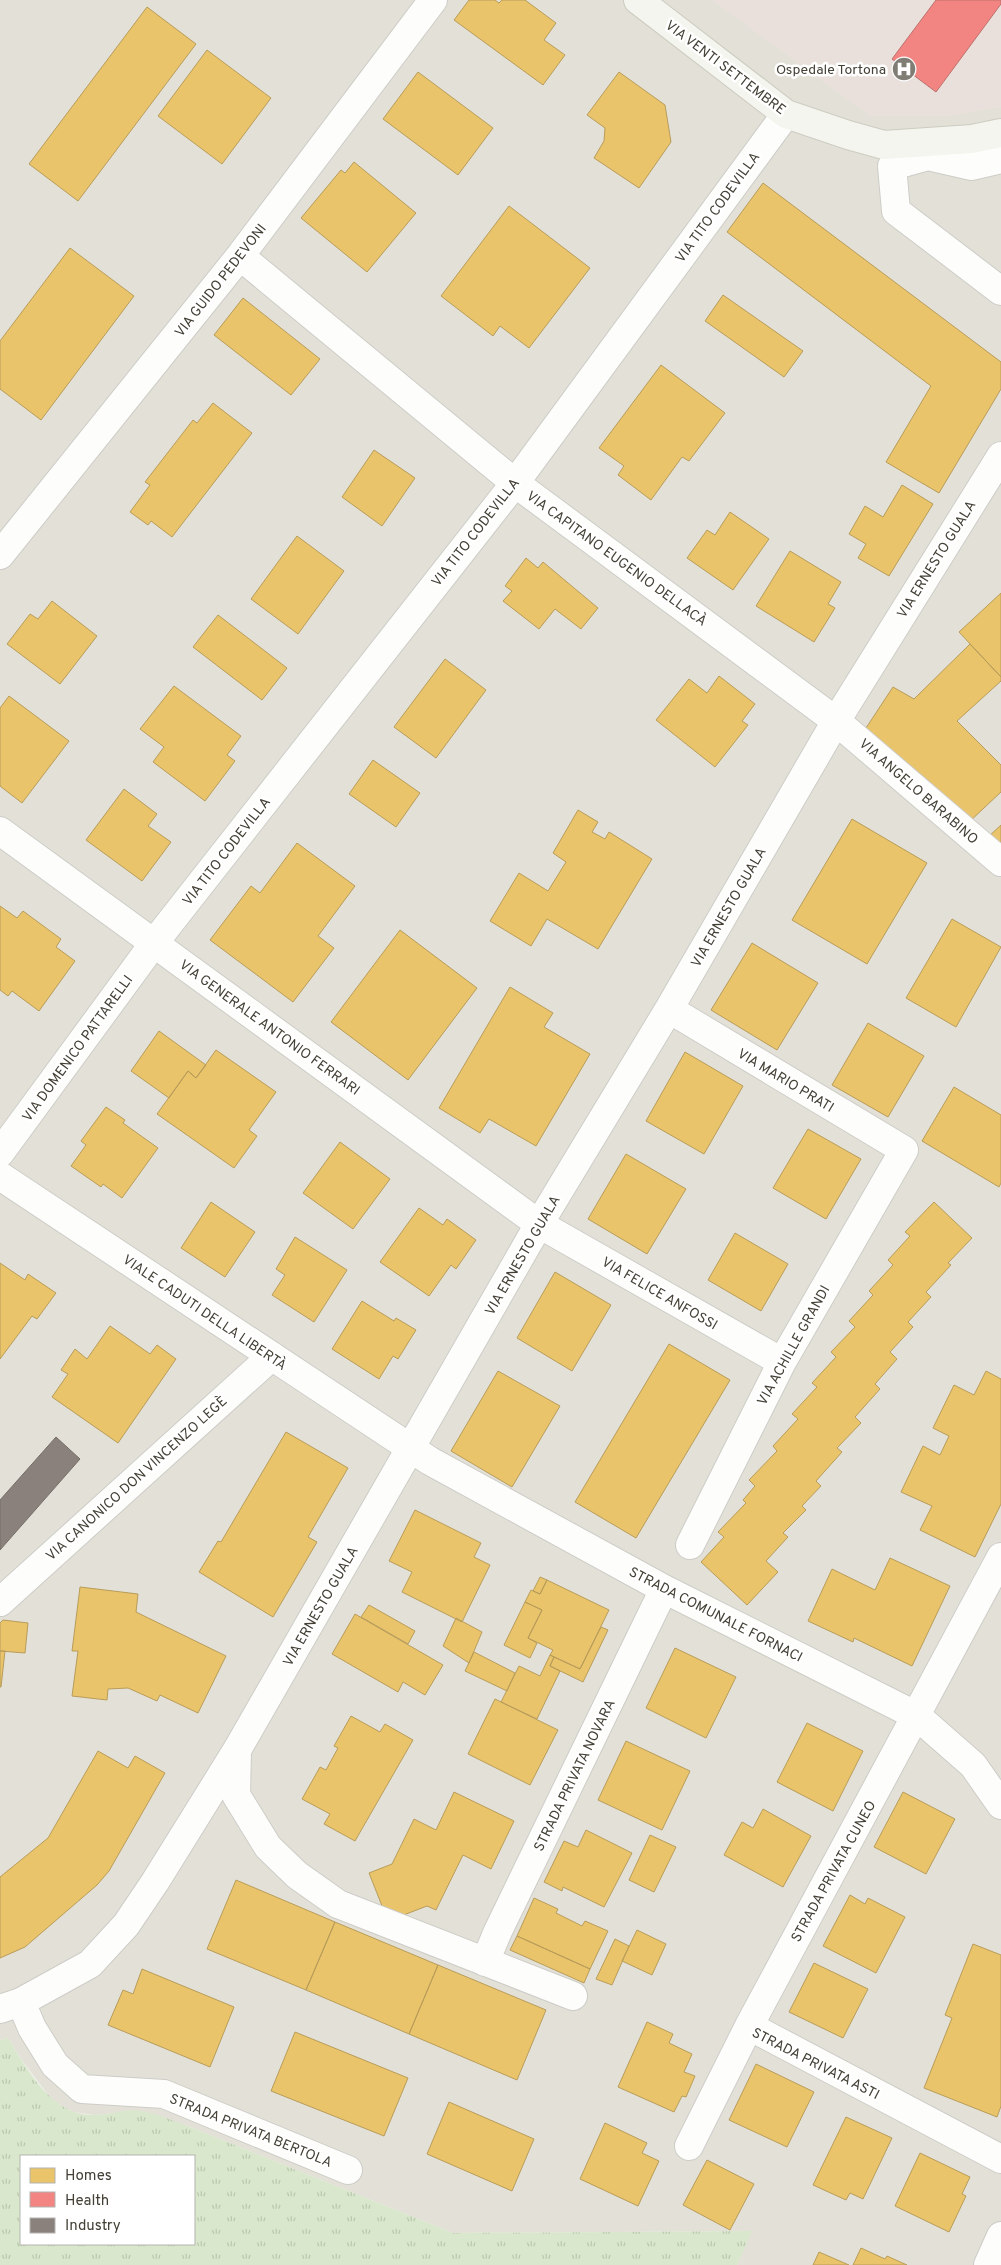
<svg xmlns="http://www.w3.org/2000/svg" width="1001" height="2265" font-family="Overpass,sans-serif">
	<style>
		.residential { fill: #e3e1d7 }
		.medical { fill: #e9e0db }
		.grass { fill: url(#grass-tufts); fill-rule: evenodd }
		.homes { fill: #e9c46a; stroke: #b89c5a }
		.health { fill: #f28482; stroke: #be706b }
		.industry { fill: #8a817c; stroke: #756e67 }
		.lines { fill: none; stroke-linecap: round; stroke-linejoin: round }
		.street-casing { stroke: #cdccc7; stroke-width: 30 }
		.secondary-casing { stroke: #cdccc1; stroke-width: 30 }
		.street { stroke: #fdfdfc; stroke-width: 28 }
		.secondary { stroke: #f5f5ef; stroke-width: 28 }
		.labels { text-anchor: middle; stroke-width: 5; stroke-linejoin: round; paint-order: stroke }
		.street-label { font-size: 14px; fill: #444036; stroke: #fff }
		.poi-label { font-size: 14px; fill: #444036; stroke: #fff; text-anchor: end }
	</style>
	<defs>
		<pattern id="grass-tufts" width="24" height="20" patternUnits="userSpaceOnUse" patternTransform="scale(1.25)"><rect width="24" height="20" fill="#d9e8cc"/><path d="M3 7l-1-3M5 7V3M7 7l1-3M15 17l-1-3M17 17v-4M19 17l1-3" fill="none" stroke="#bbc8b0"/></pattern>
	</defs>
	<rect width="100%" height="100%" fill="#efefea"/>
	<path class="residential" d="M0,0h1001v2265h-264l14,-34 -298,2 -268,-108 -44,-14 -46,4 -22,-3 -21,-12 -31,-41 -13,-21 -8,2z"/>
	<path class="medical" d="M712,0h289v107l-54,9h-77z"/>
	<path class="grass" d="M8,2038c19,31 44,79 87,77 15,0 31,-7 46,-4 15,2 30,9 44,14l268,108 299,-2 -15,34h-737v-225zM21,2156h173v88h-173z"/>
	<path class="homes" d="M469,0h26l4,3 3,-3h23l31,23 -12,17 21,15 -22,30 -89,-65z
		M147,7l49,37 -118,157 -49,-37z
		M207,50l64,48 -49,66 -64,-48z
		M418,72l75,56 -35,47 -75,-56z
		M619,72l46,33 6,37 -32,46 -45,-30 10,-17 1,-13 -18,-13z
		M354,162l62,51 -49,59 -66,-54 40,-48 4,3z
		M763,183l238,179v27l-62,104 -53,-31 45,-76 -204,-154z
		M509,206l81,62 -61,80 -29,-22 -7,10 -52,-40z
		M70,248l64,48 -93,124 -41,-31v-48z
		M723,295l80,56 -19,26 -79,-56z
		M243,298l77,61 -29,36 -77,-60z
		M661,365l64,48 -36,48 -7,-4 -31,43 -33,-25 6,-9 -25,-18z
		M213,403l39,30 -80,104 -21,-16 -3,4 -18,-13 20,-27 -5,-3 48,-62 4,3z
		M374,450l41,28 -33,48 -40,-29z
		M902,485l31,19 -44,72 -31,-18 8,-14 -17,-10 16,-28 18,11z
		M730,512l39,27 -36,51 -46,-32 20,-28 8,5z
		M297,536l47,35 -46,63 -47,-35z
		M790,551l51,31 -13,22 7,4 -21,34 -58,-36z
		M526,558l12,10 5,-6 55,46 -17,21 -26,-20 -16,20 -36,-28 9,-10 -7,-5z
		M1001,593v84l-42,-45z
		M52,601l45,35 -37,48 -53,-40 23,-30 8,5z
		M218,615l69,53 -25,32 -69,-53z
		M970,644l31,33v4l-44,40 44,44v27l-33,31 -104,-92 29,-44 21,12z
		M445,659l41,31 -50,68 -42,-31z
		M719,676l36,28 -13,17 6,4 -33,42 -59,-47 33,-41 18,14z
		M174,686l67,50 -14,19 8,6 -30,40 -52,-39 11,-15 -24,-18z
		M9,696l60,45 -47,62 -22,-17v-78z
		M373,760l47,33 -24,34 -47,-33z
		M124,789l33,25 -9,12 23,16 -29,39 -56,-41z
		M578,810l20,12 -6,10 13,7 4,-7 43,27 -54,90 -51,-30 -16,27 -41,-25 29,-48 29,18 18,-29 -13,-9z
		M852,819l75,44 -60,101 -75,-44z
		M1001,825v26l-14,-13z
		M297,843l58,43 -37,50 16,12 -41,54 -83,-62 41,-54 9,7z
		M0,906l17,12 6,-7 38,28 -5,8 19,14 -36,50 -27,-20 -4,5 -8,-6z
		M952,919l49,28 -45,80 -50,-29z
		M400,930l77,58 -69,92 -77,-58z
		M752,943l66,40 -41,67 -66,-40z
		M510,987l43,26 -9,14 46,27 -54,92 -47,-27 -9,14 -41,-25z
		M868,1023l56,33 -36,61 -56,-32z
		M159,1031l47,34 -10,13 -8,-7 -19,27 -38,-27z
		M216,1050l60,42 -27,38 8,6 -23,32 -77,-54 31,-43 8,7z
		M685,1052l58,34 -39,68 -58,-33z
		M954,1087l47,28v68l-2,4 -77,-46z
		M106,1107l19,13 -2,3 35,25 -36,50 -19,-14 -2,3 -30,-21 15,-21 -5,-4z
		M808,1129l53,30 -35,60 -53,-31z
		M340,1142l50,37 -37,50 -50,-36z
		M626,1154l60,35 -39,65 -59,-35z
		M211,1202l44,30 -30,45 -44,-29z
		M934,1202l38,36 -24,25 3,2 -25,27 5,5 -23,25 5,5 -23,25 7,7 -22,25 5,5 -25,28 6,6 -24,25 5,4 -26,29 5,5 -19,20 4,4 -23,23 5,4 -22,24 12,11 -31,33 -46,-43 23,-25 -6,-5 28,-29 -3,-3 12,-14 -6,-6 28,-29 -4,-5 25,-27 -6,-5 25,-27 -5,-4 24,-26 -5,-5 24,-25 -6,-6 24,-26 -4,-4 24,-26 -5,-5 22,-24 -5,-4z
		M419,1208l24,17 4,-6 29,21 -20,29 -5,-4 -22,31 -49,-34z
		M735,1233l53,31 -27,47 -53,-31z
		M295,1237l52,33 -33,52 -42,-27 13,-20 -9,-6z
		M0,1263l25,17 3,-6 28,19 -19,26 -5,-3 -32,43z
		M555,1272l56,33 -39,66 -55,-33z
		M362,1301l32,20 2,-3 20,12 -18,29 -5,-3 -14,23 -47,-30z
		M110,1326l40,28 7,-9 19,14 -58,84 -66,-46 16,-23 -7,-4 14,-21 12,10z
		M669,1344l61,36 -94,158 -61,-36z
		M498,1371l62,35 -48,81 -61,-36z
		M986,1371l15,8v125l-26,53 -55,-27 12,-24 -31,-14 22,-46 17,9 9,-19 -16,-8 21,-43 20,10z
		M286,1432l62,36 -40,69 9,5 -44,75 -74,-45 19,-31 3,1z
		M415,1510l66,33 -7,14 16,8 -28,57 -60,-30 10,-20 -23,-11z
		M890,1558l60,28 -38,80 -58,-28 -1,4 -45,-21 24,-52 43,21z
		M540,1577l7,3 -7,14 -7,-3z
		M547,1580l62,30 -29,59 -30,-14 3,-5 -25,-12 14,-28 -17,-8 6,-12 9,4z
		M80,1587l58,7 -2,18 90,44 -28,57 -38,-18 -3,6 -29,-13 -20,1 -1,11 -35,-4 6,-45h-6z
		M525,1602l17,8 -14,28 9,5 -7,15 -26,-13z
		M369,1605l46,26 -7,13 -47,-27z
		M355,1614l88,51 -18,30 -22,-13 -5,10 -66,-38z
		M456,1618l26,14 -13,31 -26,-17z
		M3,1620l25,3 -3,30 -25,-2v-28z
		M601,1627l7,3 -25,52 -33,-16 4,-9 26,12z
		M675,1648l61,29 -30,61 -60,-30z
		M0,1651h5l-4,36h-1z
		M474,1652l41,21 -8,18 -42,-20z
		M550,1655l4,2 -4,9 10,5 -23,48 -36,-17 18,-36 21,10z
		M495,1699l63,31 -28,55 -62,-31z
		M351,1716l29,16 5,-8 28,16 -58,101 -31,-17 6,-10 -28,-15 18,-32 6,3 12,-22 -4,-2z
		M807,1723l56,28 -30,60 -56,-29z
		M626,1741l64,30 -28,59 -64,-30z
		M98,1751l30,17 7,-12 30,17 -56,98 -12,14 -72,62 -25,11v-81l48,-39z
		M454,1792l60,29 -23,48 -28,-14 -27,55 -9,-4 -39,15 -19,-48 23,-9 22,-45 22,11z
		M903,1792l52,27 -29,55 -52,-27z
		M763,1809l48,27 -28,51 -59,-32 18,-33 11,6z
		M586,1830l46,23 -28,54 -41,-20 -1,4 -18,-9 20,-41 14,6z
		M650,1835l26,12 -22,45 -25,-12z
		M236,1880l99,42 -29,68 -99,-41z
		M850,1895l15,9 3,-6 37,19 -29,56 -53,-27z
		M534,1898l24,11 -2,4 26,13 3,-5 23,10 -18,38 -73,-33z
		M335,1922l103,43 -29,69 -103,-44z
		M637,1930l29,14 -14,31 -30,-14z
		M517,1936l73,33 -6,14 -74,-33z
		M615,1939l14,7 -17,39 -16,-6z
		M973,1944l28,11v151l-4,11 -73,-29 28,-70 -7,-3z
		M814,1963l54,26 -25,49 -54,-26z
		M438,1965l108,45 -29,70 -108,-46z
		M142,1969l92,38 -24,60 -102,-42 15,-35 10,4z
		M647,2022l26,12 -4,9 23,11 -8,18 11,4 -9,21 -4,-1 -8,16 -56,-25z
		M295,2032l113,46 -24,58 -113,-45z
		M756,2064l58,28 -27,55 -58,-27z
		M449,2102l85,37 -22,52 -85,-37z
		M846,2117l46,21 -29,61 -13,-6 -4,7 -33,-15z
		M605,2123l42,20 -5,10 17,8 -21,45 -58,-27z
		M920,2153l50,24 -8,17 4,2 -17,36 -54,-26z
		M707,2160l47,24 -24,46 -47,-25z
		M861,2248l24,11 2,-3 20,9h-54z
		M819,2252l30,13h-36z"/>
	<path class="health" d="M936,0h65v4l-65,88 -44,-33z"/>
	<path class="industry" d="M56,1437l24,22 -80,91v-50z"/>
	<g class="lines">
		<g class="street-casing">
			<path id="street" d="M1001,159l-29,7 -44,-10 -36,10 4,45 105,80
				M240,256l275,227 321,238 165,141
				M0,555l240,-299 193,-256
				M0,831l539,393 243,138
				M669,1009l235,141 -122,212 -92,183
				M0,1153l154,-210 361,-460 271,-369
				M0,1176l430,285 234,128 253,127 56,49 28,40
				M0,1602l272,-246
				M237,1751l-1,44 32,52 29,28 41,29 235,92
				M485,1962l13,-31 166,-342
				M21,2002l11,26 23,37 27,24 82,5 184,76
				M0,2009l21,-7 69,-38 36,-39 29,-43 82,-132 302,-526 130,-215 167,-288 165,-265
				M749,2026l252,-469
				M689,2146l60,-120 252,133
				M988,2265l13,-29"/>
		</g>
		<g class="secondary-casing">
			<path id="secondary" d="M638,0l148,114 62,21 36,10 88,-6 29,-6"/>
		</g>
		<use href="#street" class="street"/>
		<use href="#secondary" class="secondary"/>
	</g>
	<defs>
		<g id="hospital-disc" transform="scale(1.25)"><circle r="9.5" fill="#807d75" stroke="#fff"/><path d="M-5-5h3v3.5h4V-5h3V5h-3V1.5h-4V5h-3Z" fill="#fff"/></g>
	</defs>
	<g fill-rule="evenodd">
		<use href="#hospital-disc" x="904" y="69"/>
	</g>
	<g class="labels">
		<g class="street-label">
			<text transform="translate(726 67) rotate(37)" y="5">VIA VENTI SETTEMBRE</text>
			<text transform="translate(717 207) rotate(-54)" y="5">VIA TITO CODEVILLA</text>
			<text transform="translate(220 280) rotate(-52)" y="5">VIA GUIDO PEDEVONI</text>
			<text transform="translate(475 532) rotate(-52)" y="5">VIA TITO CODEVILLA</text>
			<text transform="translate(617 558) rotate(36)" y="5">VIA CAPITANO EUGENIO DELLACÀ</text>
			<text transform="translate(936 559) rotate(-58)" y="5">VIA ERNESTO GUALA</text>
			<text transform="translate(919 791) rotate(41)" y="5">VIA ANGELO BARABINO</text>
			<text transform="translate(226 851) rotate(-52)" y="5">VIA TITO CODEVILLA</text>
			<text transform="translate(728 907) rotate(-60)" y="5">VIA ERNESTO GUALA</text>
			<text transform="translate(270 1027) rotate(36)" y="5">VIA GENERALE ANTONIO FERRARI</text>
			<text transform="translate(77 1048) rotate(-54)" y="5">VIA DOMENICO PATTARELLI</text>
			<text transform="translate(786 1080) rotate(31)" y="5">VIA MARIO PRATI</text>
			<text transform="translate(522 1255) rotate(-60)" y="5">VIA ERNESTO GUALA</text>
			<text transform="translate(660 1293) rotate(30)" y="5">VIA FELICE ANFOSSI</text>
			<text transform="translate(205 1312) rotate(34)" y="5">VIALE CADUTI DELLA LIBERTÀ</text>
			<text transform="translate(793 1345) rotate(-61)" y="5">VIA ACHILLE GRANDI</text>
			<text transform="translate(136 1478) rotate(-42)" y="5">VIA CANONICO DON VINCENZO LEGÈ</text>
			<text transform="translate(320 1606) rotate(-60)" y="5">VIA ERNESTO GUALA</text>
			<text transform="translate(716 1614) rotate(27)" y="5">STRADA COMUNALE FORNACI</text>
			<text transform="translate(574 1775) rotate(-64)" y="5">STRADA PRIVATA NOVARA</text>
			<text transform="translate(833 1871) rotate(-61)" y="5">STRADA PRIVATA CUNEO</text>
			<text transform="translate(816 2063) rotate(27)" y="5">STRADA PRIVATA ASTI</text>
			<text transform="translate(251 2130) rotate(22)" y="5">STRADA PRIVATA BERTOLA</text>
		</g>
		<g class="poi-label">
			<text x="886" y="74">Ospedale Tortona</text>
		</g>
	</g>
	<rect x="20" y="2155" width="175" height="90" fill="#ffffff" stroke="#b4b3af"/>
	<rect x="30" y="2168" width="25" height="15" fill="#e9c46a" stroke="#b4b3af"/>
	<text x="65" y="2180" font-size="15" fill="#444036">Homes</text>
	<rect x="30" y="2192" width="25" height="15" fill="#f28482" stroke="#b4b3af"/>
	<text x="65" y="2205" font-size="15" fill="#444036">Health</text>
	<rect x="30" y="2218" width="25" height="15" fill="#8a817c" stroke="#b4b3af"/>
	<text x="65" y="2230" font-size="15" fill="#444036">Industry</text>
</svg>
